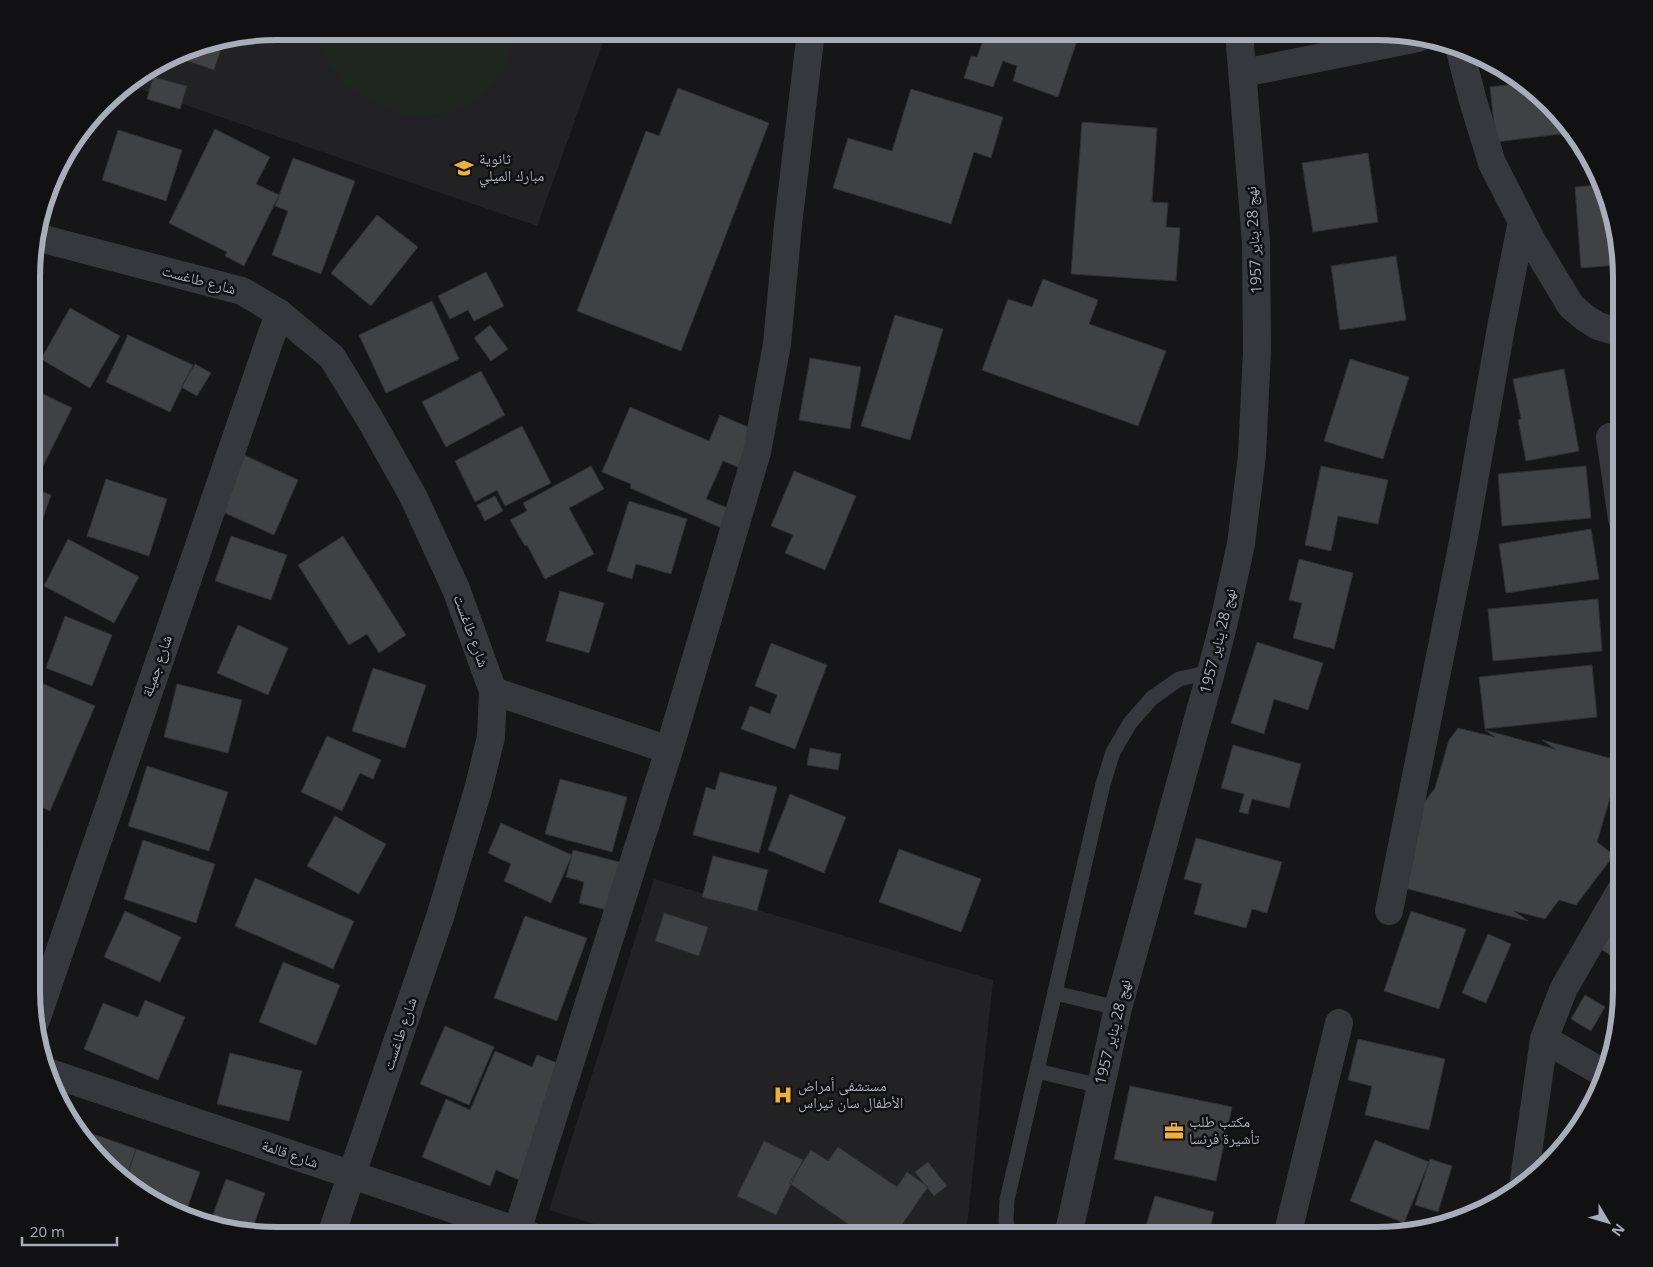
<svg xmlns="http://www.w3.org/2000/svg" width="1653" height="1267" font-family="'Open Sans','Noto Naskh Arabic',sans-serif">
	<style>
		.built { fill: #222225 }
		.green { fill: #1e261f }
		.building { fill: #404145; stroke: #303034 }
		.lines { fill: none; stroke-linecap: round; stroke-linejoin: round }
		.service { stroke: #37383d; stroke-width: 15 }
		.minor { stroke: #37383d; stroke-width: 28 }
		.tertiary { stroke: #37383d; stroke-width: 28 }
		.labels { text-anchor: middle; stroke-width: 5; stroke-linejoin: round; paint-order: stroke }
		.poi-label { font-size: 15px; fill: #a8adb8; stroke: #111113; text-anchor: start }
		.street-label { font-size: 15px; fill: #a8adb8; stroke: #111113 }
		.rim { fill: none; stroke: #a8adb8; stroke-width: 6 }
	</style>
	<rect width="100%" height="100%" fill="#161618"/>
	<path class="built" d="M277,31h330l-70,195 -409,-141 70,-41z
		M654,879l339,101 -27,256 -337,-1 -80,-25z"/>
	<path class="green" d="M316,31h201l-13,39 -24,27 -34,17 -36,3 -37,-15 -28,-17 -20,-27z"/>
	<path class="building" d="M986,32h94l-22,65 -45,-16 4,-15 -14,-5 -10,26 -29,-9 7,-22 6,1z
		M224,40l-10,30 -38,-13 22,-13z
		M153,77l34,9 -7,23 -33,-10z
		M1523,83l15,9 31,41 -73,9 -6,-55z
		M678,88l91,35 -88,228 -104,-40 69,-180 13,5z
		M911,89l92,28 -12,41 -17,-6 -23,72 -118,-36 15,-50 44,13z
		M1082,122l75,6 -5,74 16,1 -2,24 14,1 -4,53 -105,-7z
		M215,129l55,28 -14,27 23,11 -35,71 -19,-10 2,-4 -58,-29z
		M118,130l64,20 -16,51 -64,-21z
		M1368,153l10,69 -65,10 -11,-69z
		M293,158l62,23 -34,93 -49,-19 16,-44 -13,-5z
		M1600,185l19,80 -38,3 -6,-81z
		M377,215l41,32 -47,59 -40,-33z
		M1396,256l10,64 -66,10 -9,-64z
		M486,272l18,34 -30,15 -6,-11 -18,9 -12,-23z
		M1043,279l55,21 -9,24 77,27 -28,75 -156,-56 26,-71 24,8z
		M432,301l27,58 -73,34 -27,-58z
		M70,308l50,28 -30,52 -49,-29z
		M895,315l48,14 -33,111 -49,-14z
		M490,325l18,24 -17,12 -17,-23z
		M128,335l65,30 -23,47 -64,-30z
		M810,358l51,9 -11,62 -51,-9z
		M1350,359l59,18 -26,82 -59,-18z
		M195,364l16,9 -14,23 -16,-9z
		M1564,369l15,82 -53,10 -8,-41 3,-1 -8,-40z
		M481,371l24,44 -59,32 -24,-45z
		M33,389l39,19 -29,58 -10,-5z
		M630,407l79,34 11,-26 35,15 -17,37 -15,-6 -17,38 27,11 -9,19 -94,-41 1,-4 -29,-12z
		M522,426l29,57 -46,23 -8,-16 -22,12 -20,-41z
		M242,454l56,26 -24,55 -56,-25z
		M591,466l13,23 -35,19 25,46 -49,25 -18,-34 -2,1 -15,-26 17,-9 -4,-8z
		M1321,466l67,14 -10,44 -40,-8 -7,35 -26,-6z
		M1586,466l5,52 -89,8 -4,-52z
		M794,471l62,25 -31,74 -40,-17 8,-18 -22,-9z
		M106,479l61,20 -18,57 -62,-20z
		M33,488l18,7 -17,50 -1,-1z
		M495,496l8,15 -18,10 -8,-16z
		M629,501l58,18 -16,55 -35,-10 -4,15 -25,-8z
		M1591,529l8,50 -93,14 -7,-49z
		M231,536l56,19 -16,45 -56,-19z
		M343,536l63,99 -27,18 -12,-19 -18,11 -51,-80z
		M68,539l71,38 -25,46 -70,-37z
		M1299,559l54,14 -19,76 -41,-11 9,-35 -13,-3z
		M33,570l8,3 -8,26z
		M560,591l44,12 -15,50 -43,-12z
		M1598,599l4,52 -109,10 -5,-52z
		M65,616l47,19 -20,51 -46,-18z
		M238,625l50,23 -20,47 -51,-22z
		M1257,642l66,21 -15,47 -34,-11 -10,35 -33,-11z
		M771,643l56,22 -32,84 -54,-20 9,-23 20,8 7,-19 -22,-9z
		M1592,665l5,52 -112,12 -6,-52z
		M373,668l53,17 -21,63 -53,-17z
		M32,679l63,27 -45,105 -18,-8z
		M177,684l65,16 -14,53 -64,-16z
		M1458,728l37,9 -10,-7 70,19 -13,-9 79,21 -24,81 17,13 -38,50 -17,-5 -14,19 -31,-8 14,10 -127,-34 22,-83 12,-16 14,-48z
		M327,736l54,24 -8,19 -13,-6 -18,38 -41,-19z
		M1233,745l68,19 -12,44 -37,-9 -4,15 -9,-2 5,-18 -23,-6z
		M810,748l31,6 -3,16 -31,-5z
		M147,766l81,26 -19,59 -81,-25z
		M720,772l57,15 -18,66 -66,-18 13,-48 9,3z
		M560,779l67,18 -15,55 -67,-18z
		M790,794l56,23 -22,56 -56,-23z
		M335,816l51,28 -27,50 -52,-28z
		M501,823l71,32 -21,48 -47,-22 7,-17 -23,-11z
		M32,838l11,4 -11,32z
		M1196,838l86,24 -15,51 -15,-4 -6,19 -52,-14 8,-30 -18,-5z
		M143,840l72,24 -19,59 -72,-24z
		M899,849l82,30 -20,53 -82,-30z
		M573,850l50,13 -12,48 -32,-8 5,-21 -18,-5z
		M713,856l55,14 -11,41 -55,-14z
		M255,878l99,43 -21,48 -98,-43z
		M1621,906v57l-27,-19z
		M125,911l56,26 -21,45 -56,-25z
		M1411,911l55,18 -27,80 -55,-18z
		M664,913l44,14 -9,29 -44,-15z
		M525,916l62,22 -30,83 -63,-23z
		M1488,934l23,10 -25,59 -24,-10z
		M283,962l57,23 -24,60 -57,-23z
		M1585,995l20,12 -14,24 -20,-12z
		M145,1000l40,17 -27,63 -74,-31 19,-46 35,14z
		M445,1026l49,21 -25,58 -49,-21z
		M1358,1039l87,20 -16,71 -64,-15 7,-29 -24,-6z
		M495,1051l37,16 5,-12 28,11 -34,119 -35,-15 -6,16 -68,-29 24,-58 24,11z
		M230,1053l72,18 -13,50 -72,-17z
		M1130,1086l102,21 -16,74 -102,-22z
		M87,1132l49,17 -11,32 -10,-6 -30,-39z
		M1375,1140l54,22 -25,61 -54,-22z
		M764,1141l39,19 -27,55 -39,-19z
		M838,1147l59,40 10,-15 21,15 -34,49h-29l-76,-53 22,-33 17,11z
		M136,1149l64,23 -16,45 -59,-36z
		M1430,1159l22,7 -14,46 -23,-7z
		M928,1162l19,24 -13,10 -19,-24z
		M226,1179l39,14 -14,40 -41,-10z
		M1155,1196l59,16 -6,24h-65z
		M361,1226l30,9h-33z"/>
	<g class="lines">
		<path class="service" d="M1055,993l63,15
			M1037,1071l63,15
			M1009,1236l-3,-15 1,-21 96,-416 10,-32 17,-29 22,-25 27,-19 32,-7"/>
		<path class="minor" d="M1459,47l14,54 19,62 40,78 39,65 13,11 14,9 24,7
			M1243,73l175,-35
			M36,237l206,54 37,22 53,44 39,64 42,75 43,93 37,102 -2,46 -13,53 -38,127 -109,318
			M1610,437l12,82
			M493,691l176,59
			M1389,911l75,-374 37,-209 21,-107
			M36,1020l243,-707
			M1544,1039l61,35
			M50,1073l480,162
			M1524,1180l20,-141 20,-51 57,-98
			M517,1231l152,-481 88,-298 20,-108 11,-119 23,-194
			M1287,1236l52,-213"/>
		<path class="tertiary" d="M1068,1236l50,-228 93,-336 12,-46 18,-82 11,-89 5,-104 -1,-108 -17,-211"/>
	</g>
	<defs>
		<g id="school-bare" transform="scale(1.5)"><path d="M0-5L7-2L0 1L-7-2ZM-4 1L0 2.5L4 1V4Q0 6-4 4Z" fill="#f2b134" stroke="#111113" stroke-width="2.5" paint-order="stroke"/></g>
		<g id="hospital-bare" transform="scale(1.5)"><path d="M-5-5h3v3.5h4V-5h3V5h-3V1.5h-4V5h-3Z" fill="#f2b134" stroke="#111113" stroke-width="2.5" paint-order="stroke"/></g>
		<g id="office-bare" transform="scale(1.5)"><path d="M-6-3h4V-5.5h4V-3h4V5H-6ZM-1-4.5V-3h2v-1.5ZM-6 0V1H6V0Z" fill="#f2b134" stroke="#111113" stroke-width="2.5" paint-order="stroke"/></g>
	</defs>
	<g fill-rule="evenodd">
		<use href="#school-bare" x="464" y="168"/>
		<use href="#hospital-bare" x="783" y="1095"/>
		<use href="#office-bare" x="1174" y="1131"/>
	</g>
	<g class="labels">
		<g class="poi-label">
			<text x="479" y="164">ثانوية<tspan x="479" dy="17">مبارك الميلي</tspan></text>
			<text x="798" y="1091">مستشفى أمراض<tspan x="798" dy="17">الأطفال سان تيراس</tspan></text>
			<text x="1189" y="1127">مكتب طلب<tspan x="1189" dy="17">تأشيرة فرنسا</tspan></text>
		</g>
		<g class="street-label">
			<text transform="translate(1254 240) rotate(-93)" y="5">نهج 28 يناير 1957</text>
			<text transform="translate(199 280) rotate(15)" y="5">شارع طاغست</text>
			<text transform="translate(471 631) rotate(70)" y="5">شارع طاغست</text>
			<text transform="translate(1218 641) rotate(-76)" y="5">نهج 28 يناير 1957</text>
			<text transform="translate(157 666) rotate(-71)" y="5">شارع جميلة</text>
			<text transform="translate(1113 1032) rotate(-76)" y="5">نهج 28 يناير 1957</text>
			<text transform="translate(400 1034) rotate(-71)" y="5">شارع طاغست</text>
			<text transform="translate(290 1154) rotate(19)" y="5">شارع قالمة</text>
		</g>
	</g>
	<path d="M0 0H1653V1267H0ZM277 40H1376A237 237 0 0 1 1613 277V990A237 237 0 0 1 1376 1227H277A237 237 0 0 1 40 990V277A237 237 0 0 1 277 40Z" fill="#111113" fill-rule="evenodd"/>
	<path class="rim" d="M277 40H1376A237 237 0 0 1 1613 277V990A237 237 0 0 1 1376 1227H277A237 237 0 0 1 40 990V277A237 237 0 0 1 277 40Z"/>
	<g transform="translate(1608 1222) rotate(128)" stroke="#111113" stroke-width="4" paint-order="stroke">
	<path d="M0-4L9 19L0 12L-9 19Z" fill="#a8adb8"/>
	<text y="-8" font-size="14" font-weight="bold" text-anchor="middle" fill="#a8adb8">N</text>
	</g>
	<path d="M22 1237v8h95v-8" fill="none" stroke="#a8adb8" stroke-width="2.5"/>
	<text x="30" y="1237" font-size="15" fill="#a8adb8" stroke="#111113" stroke-width="4" paint-order="stroke">20 m</text>
</svg>
